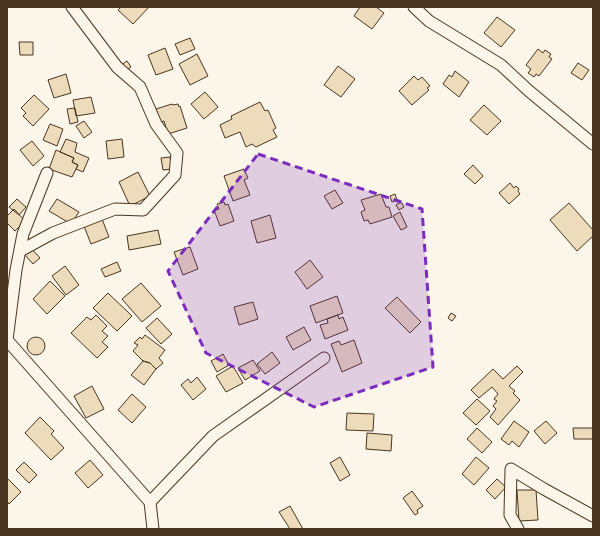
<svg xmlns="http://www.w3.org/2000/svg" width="600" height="536" font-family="'IBM Plex Sans',sans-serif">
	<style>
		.building { fill: #ecdcbc; stroke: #4a3520 }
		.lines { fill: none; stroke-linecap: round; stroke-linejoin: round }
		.minor-casing { stroke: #4a3520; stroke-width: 13 }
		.minor { stroke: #fbf6e9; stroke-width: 11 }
		.marked { fill: #7b2cbf; fill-opacity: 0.2; stroke: #7b2cbf; stroke-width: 3; stroke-dasharray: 8 5; stroke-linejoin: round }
	</style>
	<rect width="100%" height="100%" fill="#fbf6e9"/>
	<path class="building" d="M121,7h28l-16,17 -15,-14z
		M360,7h16l8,6 -12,16 -18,-13z
		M497,17l18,13 -14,17 -17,-14z
		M190,38l5,11 -15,6 -5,-11z
		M19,42h14v13h-13z
		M165,48l8,21 -17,6 -8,-20z
		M538,49l5,4 2,-3 6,4 -2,3 3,2 -13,17 -3,-2 -2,3 -6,-4 3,-4 -5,-4z
		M197,54l11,22 -18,9 -11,-21z
		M127,61l4,6 -6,4 -4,-6z
		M578,63l11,7 -7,10 -11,-7z
		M338,66l17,13 -14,18 -17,-12z
		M455,71l14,11 -10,15 -16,-13 6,-9 3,2z
		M66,74l5,19 -17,5 -6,-18z
		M414,76l4,4 4,-3 8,9 -3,2 2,2 -17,15 -13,-14z
		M205,92l13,15 -14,12 -13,-15z
		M34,95l15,14 -16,17 -10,-10 3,-3 -5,-5z
		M91,97l4,16 -19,3 -3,-16z
		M260,102l5,9 3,-1 8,18 -3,2 4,7 -21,10 -4,-3 -6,3 -6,-15 -15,6 -5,-13 12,-6 -1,-3z
		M172,104l1,1 5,-1 1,3 1,-1 7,22 -19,6 -4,-13 -3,1 -5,-13z
		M484,105l17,16 -14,14 -17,-15z
		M75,108l3,14 -8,2 -3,-15z
		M84,121l8,11 -8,6 -8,-12z
		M50,124l13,5 -6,17 -14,-6z
		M66,139l11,4 -2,9 14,6 -6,14 -7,-3 2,-4 -6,-3 2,-4 -14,-6z
		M122,139l2,18 -16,2 -2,-18z
		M32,141l12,15 -11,10 -13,-16z
		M56,150l18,8 -2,4 6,3 -6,12 -23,-8z
		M170,157l2,12 -9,1 -2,-12z
		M473,165l10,11 -8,8 -11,-10z
		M244,169l4,9 -4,2 6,15 -17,6 -9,-25z
		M138,172l12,24 -20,10 -11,-24z
		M510,183l4,5 2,-2 3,3 -1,2 2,3 -11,10 -10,-11z
		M335,190l8,13 -11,6 -8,-13z
		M381,194l5,13h3l3,10 -22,7 -2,-4 -4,1 -3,-9 4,-2 -4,-10z
		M395,194l2,6 -5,2 -2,-6z
		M17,199l9,8 -7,8 -10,-8z
		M57,199l22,13 -8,12 -22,-13z
		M224,202l1,3 3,-1 6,17 -14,5 -6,-16 5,-1 -2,-5z
		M401,202l3,5 -5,3 -3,-5z
		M569,203l24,27v6l-16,15 -27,-31z
		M14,209l11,12 -10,10 -8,-8v-7z
		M400,212l7,15 -6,3 -8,-14z
		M270,215l6,23 -19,5 -6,-22z
		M102,219l7,18 -18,7 -7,-18z
		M158,230l3,14 -32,6 -2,-14z
		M190,247l8,22 -15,6 -9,-23z
		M31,248l9,10 -7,6 -9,-10z
		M310,260l13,17 -16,12 -12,-17z
		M117,262l4,9 -16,6 -4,-8z
		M65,266l14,19 -13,10 -14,-19z
		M50,281l15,15 -18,18 -14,-15z
		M141,283l20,23 -19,16 -20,-23z
		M108,293l24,23 -15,15 -24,-23z
		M337,296l6,17 -27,10 -6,-17z
		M397,297l24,25 -11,11 -25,-25z
		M253,302l5,17 -19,6 -5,-18z
		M451,313l5,3 -4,5 -4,-3z
		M96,315l11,11 -5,5 6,5 -6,6 6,5 -11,11 -26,-25 16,-16 4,3z
		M338,315l1,4 4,-2 5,13 -23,9 -5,-14 8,-2 -1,-4z
		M157,318l15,16 -11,10 -15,-16z
		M304,327l7,13 -18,10 -7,-13z
		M145,335l20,15 -6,8 4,5 -7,6 -6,-6 -7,-2 -10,-10 5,-6 -4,-2 6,-6 2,2z
		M27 346a9 9 0 1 1 18 0a9 9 0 1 1-18 0Z
		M354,340l8,23 -20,9 -11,-28 8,-3 2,4z
		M272,352l8,11 -15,11 -8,-10z
		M223,354l6,11 -12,7 -6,-11z
		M253,360l7,11 -15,9 -7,-12z
		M143,361l7,2 6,6 -12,16 -13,-10z
		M233,366l10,17 -17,9 -10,-16z
		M517,366l6,6 -14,14 6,5 -2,2 7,7 -22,25 -8,-8 6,-8 -3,-3 4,-5 -3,-2 4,-5 -6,-7 -13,11 -8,-8 22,-21 10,10z
		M197,377l9,12 -13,11 -12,-15 7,-6 3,4z
		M92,386l12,23 -18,9 -12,-22z
		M132,394l14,13 -14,16 -14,-13z
		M477,399l13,12 -14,14 -13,-12z
		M347,413l27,1 -1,17 -27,-1z
		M40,417l14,14 -3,3 13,14 -13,12 -26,-27z
		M514,421l15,11 -10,15 -7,-6 -3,4 -8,-6z
		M546,421l11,12 -12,11 -11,-13z
		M477,428l15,14 -10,11 -15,-14z
		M573,428h20v11h-19z
		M367,433l25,2 -1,16 -25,-2z
		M340,457l10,18 -10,6 -10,-18z
		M476,457l13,11 -15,17 -12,-11z
		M90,460l13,15 -15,13 -13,-15z
		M24,462l13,13 -8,8 -13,-13z
		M7,478l14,14 -12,12 -2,-3z
		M497,479l9,8 -11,12 -9,-9z
		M517,490h19l2,30 -19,1z
		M412,491l11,15 -6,4 1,3 -3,2 -12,-17z
		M290,506l13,23h-13l-11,-17z"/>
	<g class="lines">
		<g class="minor-casing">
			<path id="minor" d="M414,7l15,14 72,44 28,26 64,53
				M20,251l33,-18 62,-24 28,1 32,-35 2,-22 -21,-29 -16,-37 -23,-20 -45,-60
				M7,340l143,162 3,27
				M7,340l9,-70 7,-36 24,-61
				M150,502l63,-66 111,-78
				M518,529l-8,-14 1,-46 33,20 49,27"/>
		</g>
		<use href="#minor" class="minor"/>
	</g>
	<path class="marked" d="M258,154l164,55 11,158 -119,40 -108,-54 -38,-82z"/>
	<rect width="600" height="536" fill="none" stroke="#4a3520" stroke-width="16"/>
</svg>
